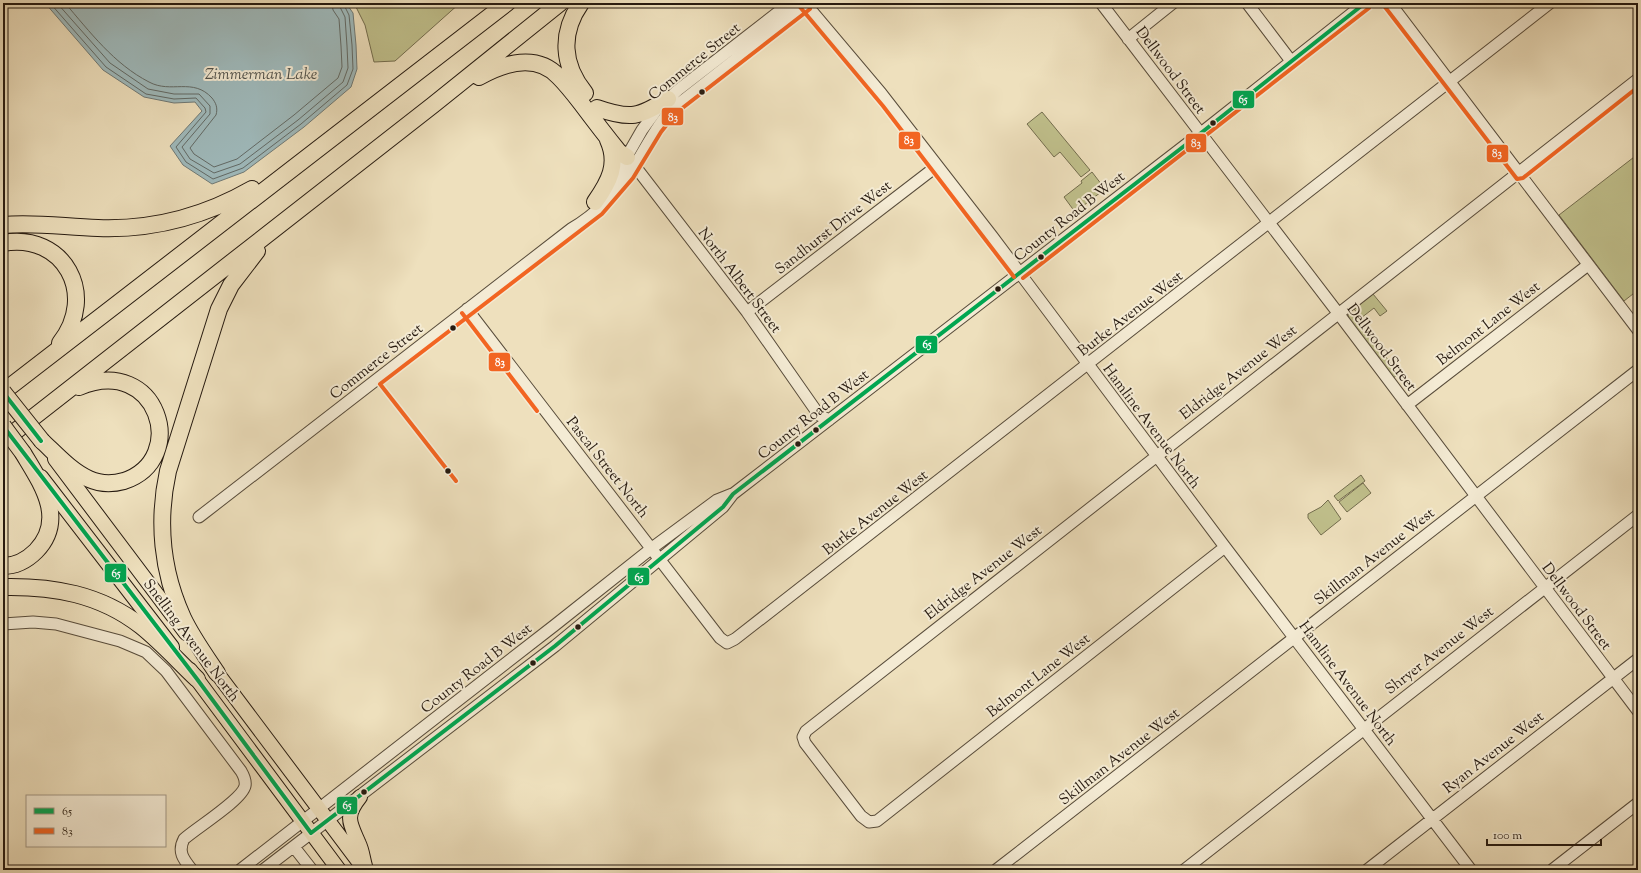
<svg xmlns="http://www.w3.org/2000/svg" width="1641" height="873" font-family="'Sorts Mill Goudy',serif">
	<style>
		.green { fill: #c0c08c; stroke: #736d4e }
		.water { fill: #9fbabc; stroke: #6f7a77 }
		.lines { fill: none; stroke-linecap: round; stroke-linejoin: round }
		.shore { stroke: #626a66; stroke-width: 1 }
		.minor-casing { stroke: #584c3b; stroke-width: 13 }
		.major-casing { stroke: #261a10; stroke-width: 16 }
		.highway-casing { stroke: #261a10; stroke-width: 18 }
		.minor { stroke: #f4ebd4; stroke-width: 11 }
		.major { stroke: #eee0bd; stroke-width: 14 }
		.highway { stroke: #eee0bd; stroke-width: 16 }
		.highway-bridge-casing { stroke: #261a10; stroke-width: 18; stroke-linecap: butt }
		.highway-bridge { stroke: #eee0bd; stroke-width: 16 }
		.bus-1-casing { stroke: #f4ebd4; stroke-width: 7 }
		.bus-2-casing { stroke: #f4ebd4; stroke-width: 7 }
		.bus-1 { stroke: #00a651; stroke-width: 4 }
		.bus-2 { stroke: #f26522; stroke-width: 4 }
		.bus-dot { fill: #261a10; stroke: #f4ebd4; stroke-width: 1.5 }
		.labels { text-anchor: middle; stroke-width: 4; stroke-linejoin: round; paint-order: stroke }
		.street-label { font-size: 15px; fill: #261a10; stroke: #f4ebd4 }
		.water-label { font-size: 16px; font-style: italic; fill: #50524c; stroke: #f4ebd4 }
		.line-badge { stroke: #f4ebd4; stroke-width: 1.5 }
		.badge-label { font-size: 11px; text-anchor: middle; font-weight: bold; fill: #fff }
	</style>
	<rect width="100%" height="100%" fill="#eee0bd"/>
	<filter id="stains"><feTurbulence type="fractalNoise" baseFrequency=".005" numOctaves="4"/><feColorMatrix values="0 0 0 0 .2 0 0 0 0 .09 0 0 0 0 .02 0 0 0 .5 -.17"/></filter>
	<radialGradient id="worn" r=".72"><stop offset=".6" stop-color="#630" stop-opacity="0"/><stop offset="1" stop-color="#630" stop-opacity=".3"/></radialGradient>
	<path class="green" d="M354,3h106l-65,58 -21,1 -9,-37z
		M1042,112l48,58 -9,7 -21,-25 -6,5 -27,-33z
		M1638,154v136l-14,11 -65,-86z
		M1092,172l13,17 -30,23 -11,-15 18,-14 -1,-2z
		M1373,294l14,17 -7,5 -6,-8 -13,10 -7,-9z
		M1351,311l48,63 -6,4 -44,-59 -1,-4z
		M1361,475l4,6 -27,20 -4,-5z
		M1363,483l8,10 -24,19 -8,-10z
		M1328,500l13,19 -20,16 -13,-17v-4l13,-7z"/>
	<path class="water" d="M45,3h301l7,10 3,32 1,24 -6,18 -47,40 -60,45 -32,12 -29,-19 -13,-19 32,-35 -7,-9 -21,1 -30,-6 -41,-27z"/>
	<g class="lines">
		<path class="shore" d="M50,3l56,64 40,27 28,5 22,-1 9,10 1,4 -30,35 10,15 27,17 30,-11 58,-44 46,-39 6,-16 -1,-24 -3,-30 -6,-12
			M57,3l53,60 38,26 26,5h25l11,12v8l-28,33 8,12 24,14 26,-9 58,-44 45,-38 5,-14 -1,-22 -2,-29 -7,-14
			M65,3c25,29 49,61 84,79 22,12 44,-5 63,16 4,5 6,10 4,17l-26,33 4,6 20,13 23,-8 57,-44 44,-37 4,-11 -1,-21 -2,-27 -6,-9 -1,-7"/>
		<g class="minor-casing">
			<path id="minor" d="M805,3l76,90 111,143 233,311 246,323
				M1101,3l237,310 300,398
				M1247,3l44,58
				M1390,3l248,327
				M1128,39l45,-36
				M631,161l116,151 72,103 10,5
				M611,184l31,-54 16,-22 20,-18 112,-87
				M467,309l253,329 7,5 8,-4 815,-636
				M747,312l190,-146
				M1407,405l181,-140
				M199,517l372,-288c26,-15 47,-37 64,-64 12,-19 21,-39 37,-56l134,-105
				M1225,547l-348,274 -8,1 -8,-6 -56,-73 -2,-6 3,-6 832,-652
				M3,624l30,-2 23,2 64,17 26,11 20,19 75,100c3,5 5,10 4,15 -3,14 -49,42 -61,53 -7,13 0,21 8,31
				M294,847l18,23
				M240,870l315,-245 97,-77 65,-48 15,-6
				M263,870l292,-224 168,-139 10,-13 468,-361 164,-130
				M996,870l642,-500
				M1184,870l454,-355
				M1367,870l271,-211
				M1552,870l86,-67"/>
		</g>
		<g class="major-casing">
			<path id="major" d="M55,459l131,174
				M41,477l131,170
				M211,665l154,205
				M190,670l149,200
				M360,797c-16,20 -10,26 -1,47 3,6 4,15 6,22"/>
		</g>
		<g class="highway-casing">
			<path id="highway" d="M581,3c-21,30 -19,62 4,90
				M479,77c25,-14 58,-24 80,0 8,8 15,17 22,26 12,16 25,33 38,49l8,5
				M597,108c34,12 42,9 71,-9
				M595,202c14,-20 24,-38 13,-62
				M3,225c32,-3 62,2 95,3 55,2 107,-12 154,-39
				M3,243c61,-11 95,52 57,100
				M3,392l504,-389
				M3,441l430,-336 127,-102
				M42,441c14,13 29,30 47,38 11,5 24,5 35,2 66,-22 34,-127 -45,-94
				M3,566c13,0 24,-6 33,-15 31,-32 5,-68 -13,-98
				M3,587c50,-1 97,7 138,39 20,16 37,35 56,53
				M217,673c-12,-18 -25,-36 -34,-55 -21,-46 -26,-97 -15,-147l51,-162 12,-24 26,-34"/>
		</g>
		<use href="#minor" class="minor"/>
		<use href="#major" class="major"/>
		<use href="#highway" class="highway"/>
		<g class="highway-bridge-casing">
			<path id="highway-bridge" d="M3,392l39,49
				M3,426l20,27"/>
		</g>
		<use href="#highway-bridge" class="highway-bridge"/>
		<g class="bus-1-casing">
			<path id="bus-1" d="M3,392l38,49
				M3,426l194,253 114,154 244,-187 168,-139 10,-13 468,-361 164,-130"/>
		</g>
		<g class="bus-2-casing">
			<path id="bus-2" d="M800,7l83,99 131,171
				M1385,7l132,172 6,-1 115,-91
				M1023,278l346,-270
				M462,313l75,98
				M456,481l-76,-97 222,-170 31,-36 28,-46 15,-19 134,-104"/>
		</g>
		<use href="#bus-1" class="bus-1"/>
		<use href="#bus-2" class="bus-2"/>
	</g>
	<g class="bus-dot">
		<circle cx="702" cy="92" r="3.5"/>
		<circle cx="1213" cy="123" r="3.5"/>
		<circle cx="1041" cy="257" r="3.5"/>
		<circle cx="998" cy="289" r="3.5"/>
		<circle cx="453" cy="328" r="3.5"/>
		<circle cx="816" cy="430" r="3.5"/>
		<circle cx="798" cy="444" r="3.5"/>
		<circle cx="448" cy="471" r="3.5"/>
		<circle cx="578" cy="627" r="3.5"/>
		<circle cx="533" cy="663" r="3.5"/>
		<circle cx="364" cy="792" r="3.5"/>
	</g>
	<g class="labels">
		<g class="street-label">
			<text transform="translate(694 61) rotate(-39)" y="5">Commerce Street</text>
			<text transform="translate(1171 70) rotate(53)" y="5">Dellwood Street</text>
			<text transform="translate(1069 216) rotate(-38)" y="5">County Road B West</text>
			<text transform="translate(833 227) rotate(-38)" y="5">Sandhurst Drive West</text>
			<text transform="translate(740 280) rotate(53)" y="5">North Albert Street</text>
			<text transform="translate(1130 313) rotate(-38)" y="5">Burke Avenue West</text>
			<text transform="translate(1488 323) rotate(-38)" y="5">Belmont Lane West</text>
			<text transform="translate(1382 347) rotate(53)" y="5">Dellwood Street</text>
			<text transform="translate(376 361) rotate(-38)" y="5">Commerce Street</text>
			<text transform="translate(1238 372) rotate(-38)" y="5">Eldridge Avenue West</text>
			<text transform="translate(813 414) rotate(-38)" y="5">County Road B West</text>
			<text transform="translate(1152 426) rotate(53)" y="5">Hamline Avenue North</text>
			<text transform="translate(608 467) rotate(52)" y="5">Pascal Street North</text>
			<text transform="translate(875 512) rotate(-38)" y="5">Burke Avenue West</text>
			<text transform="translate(1374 556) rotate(-38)" y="5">Skillman Avenue West</text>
			<text transform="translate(983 572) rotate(-38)" y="5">Eldridge Avenue West</text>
			<text transform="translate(1577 606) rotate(53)" y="5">Dellwood Street</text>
			<text transform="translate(192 640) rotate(53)" y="5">Snelling Avenue North</text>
			<text transform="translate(1439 650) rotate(-38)" y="5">Shryer Avenue West</text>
			<text transform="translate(476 668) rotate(-38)" y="5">County Road B West</text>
			<text transform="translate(1038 675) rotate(-38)" y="5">Belmont Lane West</text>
			<text transform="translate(1348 683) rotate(53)" y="5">Hamline Avenue North</text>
			<text transform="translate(1493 752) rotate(-38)" y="5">Ryan Avenue West</text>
			<text transform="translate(1119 756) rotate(-38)" y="5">Skillman Avenue West</text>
		</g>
		<g class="water-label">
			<text x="261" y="79">Zimmerman Lake</text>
		</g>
	</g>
	<g class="line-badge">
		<rect x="1232" y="90" width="23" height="19" rx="4" fill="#00a651"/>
		<rect x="661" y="107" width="23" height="19" rx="4" fill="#f26522"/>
		<rect x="898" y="131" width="23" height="19" rx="4" fill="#f26522"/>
		<rect x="1185" y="133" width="22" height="20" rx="4" fill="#f26522"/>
		<rect x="1486" y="144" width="23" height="19" rx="4" fill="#f26522"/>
		<rect x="915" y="335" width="23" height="19" rx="4" fill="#00a651"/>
		<rect x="488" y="352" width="23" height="20" rx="4" fill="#f26522"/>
		<rect x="104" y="563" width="23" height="20" rx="4" fill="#00a651"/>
		<rect x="627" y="567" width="23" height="19" rx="4" fill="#00a651"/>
		<rect x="336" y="796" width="22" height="19" rx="4" fill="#00a651"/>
	</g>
	<g class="badge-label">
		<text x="1243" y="103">65</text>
		<text x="673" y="121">83</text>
		<text x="909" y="144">83</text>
		<text x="1196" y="147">83</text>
		<text x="1497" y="157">83</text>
		<text x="927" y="348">65</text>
		<text x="500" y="366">83</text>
		<text x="116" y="577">65</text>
		<text x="639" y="581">65</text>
		<text x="347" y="809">65</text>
	</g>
	<rect width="1641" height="873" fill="none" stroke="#eee0bd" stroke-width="16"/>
	<rect x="4" y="4" width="1633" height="865" fill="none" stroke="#261a10" stroke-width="2"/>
	<rect x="8" y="8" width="1625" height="857" fill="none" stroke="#261a10"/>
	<rect x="26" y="795" width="140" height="52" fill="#f4ebd4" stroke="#a29786"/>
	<rect x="34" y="808" width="20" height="6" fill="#00a651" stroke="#a29786"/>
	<text x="62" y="815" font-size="12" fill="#261a10">65</text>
	<rect x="34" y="828" width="20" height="6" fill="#f26522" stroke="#a29786"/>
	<text x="62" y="835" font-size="12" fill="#261a10">83</text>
	<path d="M1487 839v6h114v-6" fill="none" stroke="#261a10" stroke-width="2"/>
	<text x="1493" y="839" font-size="12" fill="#261a10" stroke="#f4ebd4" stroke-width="3" paint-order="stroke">100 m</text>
	<rect width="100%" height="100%" filter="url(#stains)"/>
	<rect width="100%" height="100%" fill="url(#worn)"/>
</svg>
